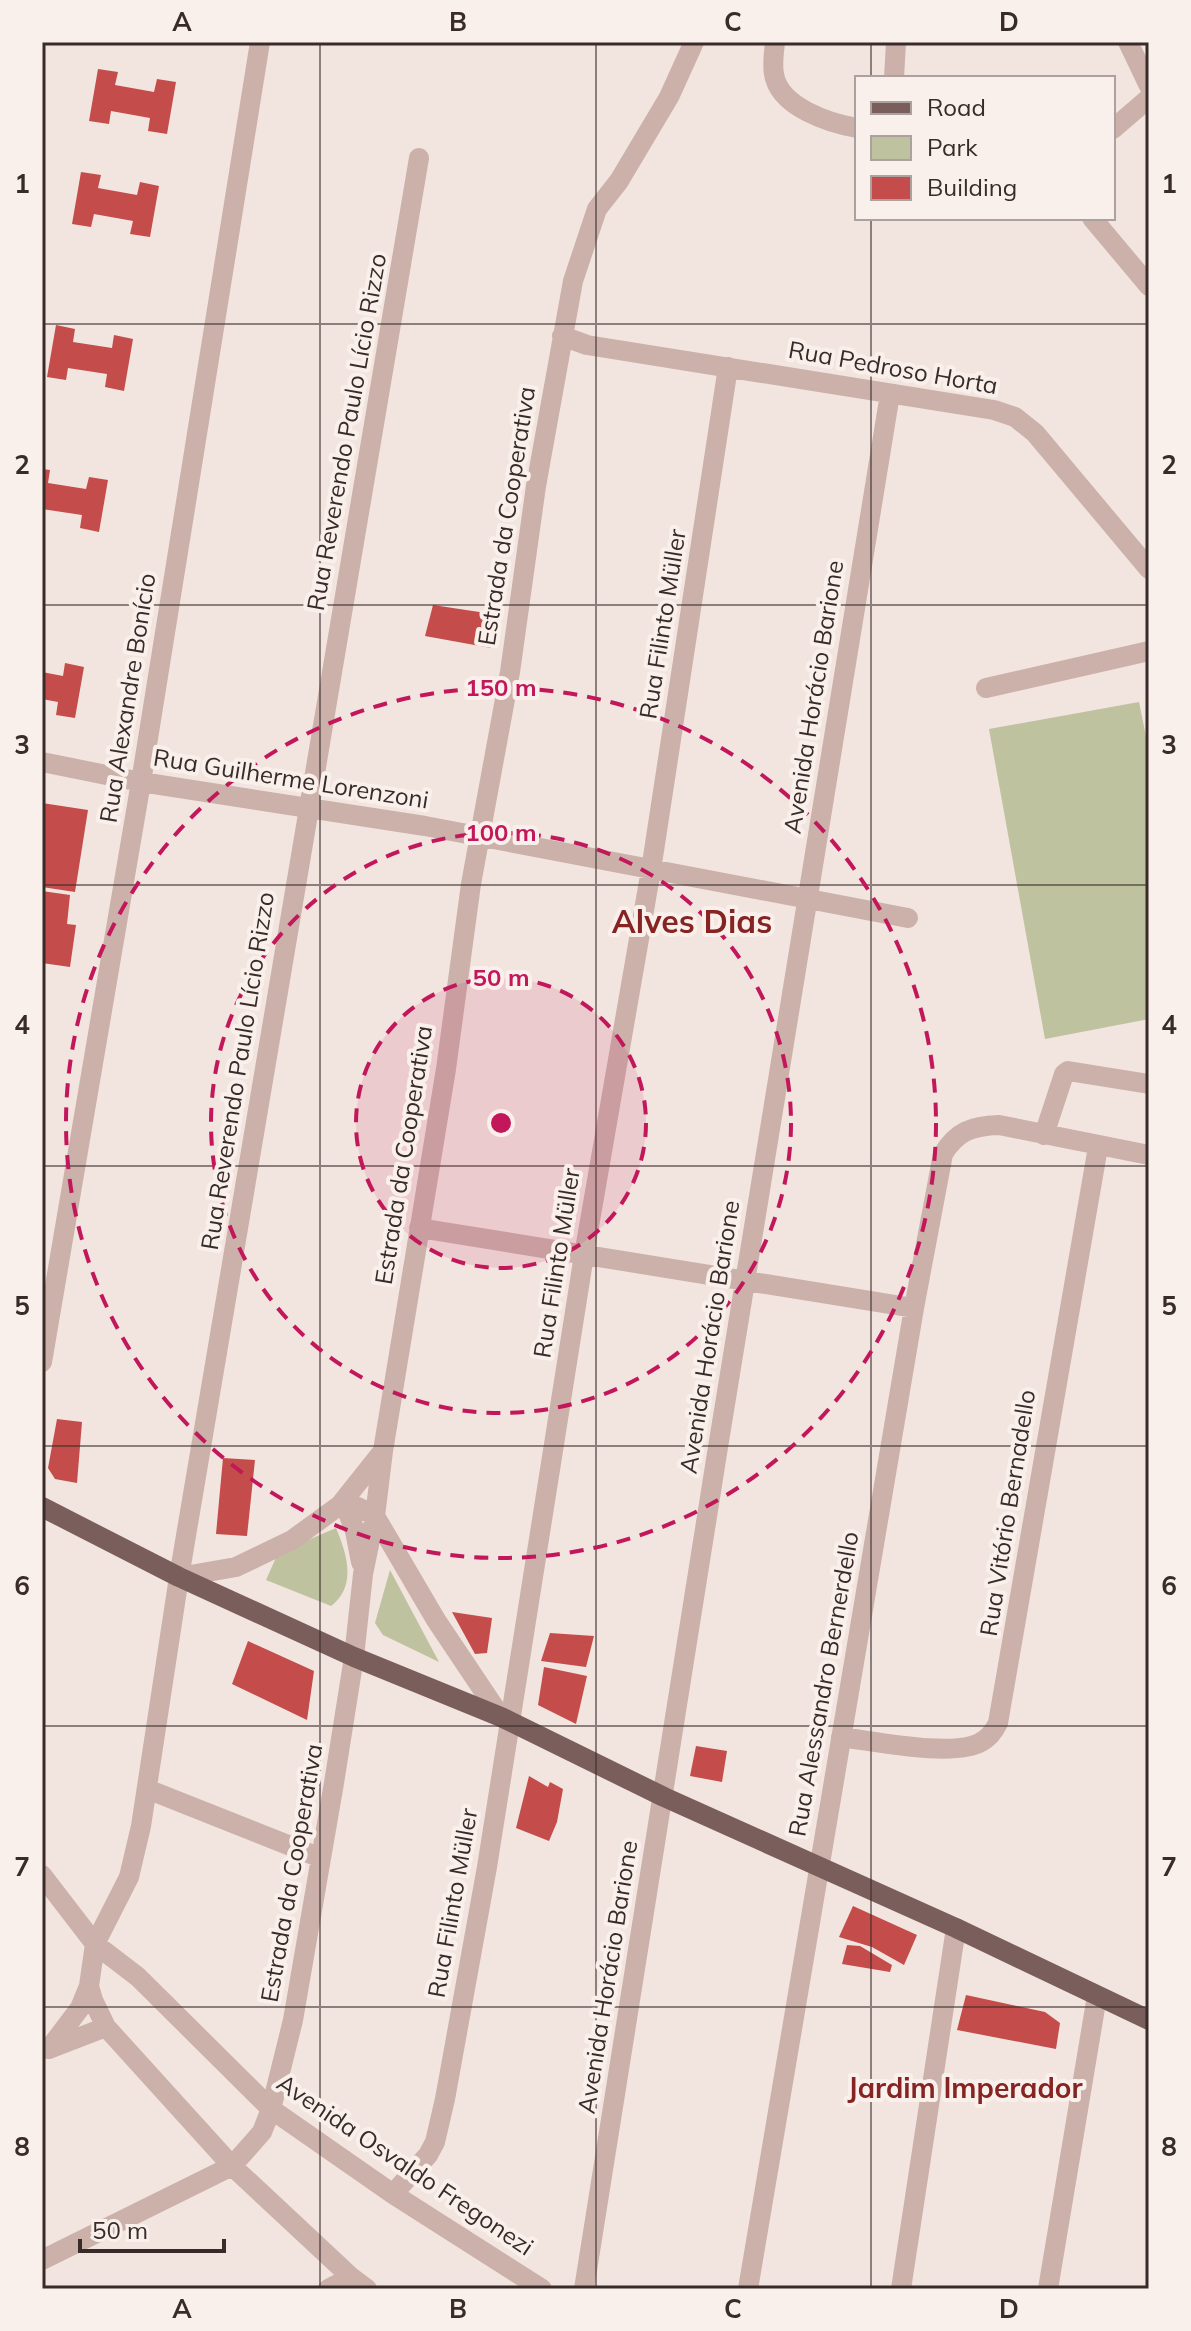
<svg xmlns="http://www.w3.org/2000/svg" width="1191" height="2331" font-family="Mulish,sans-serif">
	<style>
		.green { fill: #bec29e }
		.building { fill: #c44c4b }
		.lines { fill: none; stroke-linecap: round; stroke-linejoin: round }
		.minor { stroke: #cbb1aa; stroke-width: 20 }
		.major { stroke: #7a5e5b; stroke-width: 20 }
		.grid { fill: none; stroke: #382b2a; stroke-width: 2; stroke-opacity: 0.55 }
		.ring { fill: none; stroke: #c2185b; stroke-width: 4; stroke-dasharray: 14 10 }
		.labels { text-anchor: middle; stroke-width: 8; stroke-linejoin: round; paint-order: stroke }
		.street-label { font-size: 24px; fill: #382b2a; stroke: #faf0eb }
		.quarter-label { font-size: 28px; font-weight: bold; fill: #862424; stroke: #faf0eb }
		.district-label { font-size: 32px; font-weight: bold; fill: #862424; stroke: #faf0eb }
		.centre { fill: #c2185b; stroke: #faf0eb; stroke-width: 4 }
		.ring-label { font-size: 24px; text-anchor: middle; font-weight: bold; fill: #c2185b; stroke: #faf0eb; stroke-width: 8; stroke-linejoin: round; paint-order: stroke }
		.neatline { fill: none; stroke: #382b2a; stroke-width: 3 }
		.grid-label { font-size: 26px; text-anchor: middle; font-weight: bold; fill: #382b2a }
	</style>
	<rect width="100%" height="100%" fill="#f2e4de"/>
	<path class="green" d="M1139,702l10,49v268l-104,20 -56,-310z
		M336,1528c11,26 21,58 -5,78l-65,-26 12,-27z
		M390,1570l49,92 -56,-27 -8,-12z"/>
	<path class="building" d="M98,69l20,3 -3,13 39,7 3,-13 19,3 -9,52 -19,-3 2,-13 -39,-7 -2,13 -20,-3z
		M81,172l20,3 -3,13 39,7 3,-13 19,4 -9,51 -20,-3 3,-13 -39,-7 -3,13 -19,-3z
		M56,325l19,4 -2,13 39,6 2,-13 19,4 -9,52 -19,-4 2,-13 -39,-6 -2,12 -19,-3z
		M42,469l8,1 -2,13 38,6 3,-12 19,3 -9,52 -19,-4 2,-13 -40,-6z
		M433,605l66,10 -8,33 -66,-12z
		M65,663l19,4 -9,51 -19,-3 2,-13 -16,-3v-27l21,4z
		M42,803l46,7 -13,82 -33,-5z
		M42,891l28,4 -3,29 9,1 -6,42 -28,-4z
		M57,1419l25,3 -5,61 -22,-4 -7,-11z
		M223,1458l32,2 -8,76 -31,-2z
		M452,1612l40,6 -5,35 -12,1z
		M550,1633l44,3 -8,31 -45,-6z
		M248,1641l66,30 -7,49 -75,-36z
		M544,1667l43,9 -11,48 -38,-19z
		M696,1746l31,5 -5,31 -32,-6z
		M529,1776l19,11 2,-5 13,7 -6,33 -8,19 -33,-13z
		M853,1906l64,29 -13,30 -32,-18 -33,-10z
		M847,1945l13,1 32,19 -2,7 -48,-8z
		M966,1995l79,17 15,11 -4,26 -99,-19z"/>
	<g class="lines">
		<path class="minor" d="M775,42c-1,10 -3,22 -1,32 5,33 55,49 83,54
			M1128,42l21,44
			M894,78l2,-36
			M1113,129l36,-31
			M1092,218l57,68
			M562,336l25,9 407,65 21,7 20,16 114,136
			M986,688l163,-37
			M42,762l99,20 284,44 483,92
			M1044,1135l20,-61 4,-3 81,13
			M419,1228l495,80
			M42,1362l99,-580 119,-740
			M340,1505l18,2 17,9 61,104 65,97
			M345,1505l10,26 6,31
			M179,1577l57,-10 56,-27 48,-35 43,-54
			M841,1737c33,4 113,21 140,5 8,-4 13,-11 17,-19l100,-576
			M147,1789l174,69
			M42,1875l53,69 43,33 133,132 122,85 149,95
			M89,1986l4,14 13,27 126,139 119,111 16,12
			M49,2049l31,-41 9,-22 6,-42 34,-67 12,-51 38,-249 240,-1419
			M49,2049l57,-22
			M393,2194l35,-39 7,-13 10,-43 42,-232 97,-612 67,-385 77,-503
			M42,2260l190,-94 30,-34 9,-23 22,-89 41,-237 20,-126 9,-83 12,-58 8,-65 63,-382 25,-185 39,-212 26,-186 37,-205 24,-72 22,-28 50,-84 25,-55
			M328,2289l23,-12
			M584,2289l135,-848 171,-1047
			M748,2289l166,-981 29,-154c14,-23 29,-28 56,-29l150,30
			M901,2289l55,-361
			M1048,2289l49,-293"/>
		<path class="major" d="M42,1507l137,70 175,80 147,60 163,80 292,131 193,92"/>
	</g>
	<path class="grid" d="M320,42v2247M596,42v2247M871,42v36M871,218v2071M42,324h1107M42,605h1107M42,885h1107M42,1166h1107M42,1446h1107M42,1726h1107M42,2007h1107"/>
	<circle cx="501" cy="1123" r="145" fill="#c2185b" fill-opacity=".12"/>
	<g class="ring">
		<circle cx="501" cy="1123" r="145"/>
		<circle cx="501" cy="1123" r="290"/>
		<circle cx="501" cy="1123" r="435"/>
	</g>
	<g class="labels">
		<g class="street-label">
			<text transform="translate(893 368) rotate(10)" y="8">Rua Pedroso Horta</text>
			<text transform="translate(347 432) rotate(-80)" y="8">Rua Reverendo Paulo Lício Rizzo</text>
			<text transform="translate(507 516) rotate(-81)" y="8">Estrada da Cooperativa</text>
			<text transform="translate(663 624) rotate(-81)" y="8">Rua Filinto Müller</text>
			<text transform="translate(814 697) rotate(-81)" y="8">Avenida Horácio Barione</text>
			<text transform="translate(128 698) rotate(-81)" y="8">Rua Alexandre Bonício</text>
			<text transform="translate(291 779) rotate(9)" y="8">Rua Guilherme Lorenzoni</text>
			<text transform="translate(238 1071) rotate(-81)" y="8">Rua Reverendo Paulo Lício Rizzo</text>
			<text transform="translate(404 1155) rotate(-81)" y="8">Estrada da Cooperativa</text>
			<text transform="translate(557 1263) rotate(-81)" y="8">Rua Filinto Müller</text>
			<text transform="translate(710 1337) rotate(-81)" y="8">Avenida Horácio Barione</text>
			<text transform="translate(1008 1513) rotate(-81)" y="8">Rua Vitório Bernadello</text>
			<text transform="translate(824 1684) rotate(-80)" y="8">Rua Alessandro Bernerdello</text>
			<text transform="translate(292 1873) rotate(-80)" y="8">Estrada da Cooperativa</text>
			<text transform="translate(453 1903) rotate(-80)" y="8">Rua Filinto Müller</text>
			<text transform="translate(608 1977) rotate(-81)" y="8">Avenida Horácio Barione</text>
			<text transform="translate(405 2165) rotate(34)" y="8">Avenida Osvaldo Fregonezi</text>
		</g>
		<g class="quarter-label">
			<text x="965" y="2098">Jardim Imperador</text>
		</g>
		<g class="district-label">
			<text x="692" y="933">Alves Dias</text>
		</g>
	</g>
	<circle cx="501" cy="1123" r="12" class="centre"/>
	<g class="ring-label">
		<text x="501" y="696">150 m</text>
		<text x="501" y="841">100 m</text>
		<text x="501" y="986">50 m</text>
	</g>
	<rect width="1191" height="2331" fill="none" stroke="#faf0eb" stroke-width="88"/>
	<rect x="855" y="76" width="260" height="144" fill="#faf0eb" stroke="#aca19e" stroke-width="2"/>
	<rect x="871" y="102" width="40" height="12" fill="#7a5e5b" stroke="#aca19e" stroke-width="2"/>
	<text x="927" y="116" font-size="24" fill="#382b2a">Road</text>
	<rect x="871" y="136" width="40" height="24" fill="#bec29e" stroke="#aca19e" stroke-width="2"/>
	<text x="927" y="156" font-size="24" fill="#382b2a">Park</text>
	<rect x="871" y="176" width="40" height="24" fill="#c44c4b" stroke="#aca19e" stroke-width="2"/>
	<text x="927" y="196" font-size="24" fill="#382b2a">Building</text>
	<path d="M80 2239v12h144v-12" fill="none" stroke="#382b2a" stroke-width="4"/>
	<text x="92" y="2239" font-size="24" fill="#382b2a" stroke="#faf0eb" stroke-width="6" paint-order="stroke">50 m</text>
	<rect x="44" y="44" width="1103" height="2243" class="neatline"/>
	<g class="grid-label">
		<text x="182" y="31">A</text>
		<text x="458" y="31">B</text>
		<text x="733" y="31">C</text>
		<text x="1009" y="31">D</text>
		<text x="22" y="193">1</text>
		<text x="1169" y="193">1</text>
		<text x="22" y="474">2</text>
		<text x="1169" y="474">2</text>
		<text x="22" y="754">3</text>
		<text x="1169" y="754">3</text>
		<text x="22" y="1034">4</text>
		<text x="1169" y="1034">4</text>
		<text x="22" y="1315">5</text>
		<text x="1169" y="1315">5</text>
		<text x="22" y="1595">6</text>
		<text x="1169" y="1595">6</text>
		<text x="22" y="1876">7</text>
		<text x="1169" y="1876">7</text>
		<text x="22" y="2156">8</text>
		<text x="1169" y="2156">8</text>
		<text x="182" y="2318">A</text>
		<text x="458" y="2318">B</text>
		<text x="733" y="2318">C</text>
		<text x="1009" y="2318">D</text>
	</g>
</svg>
